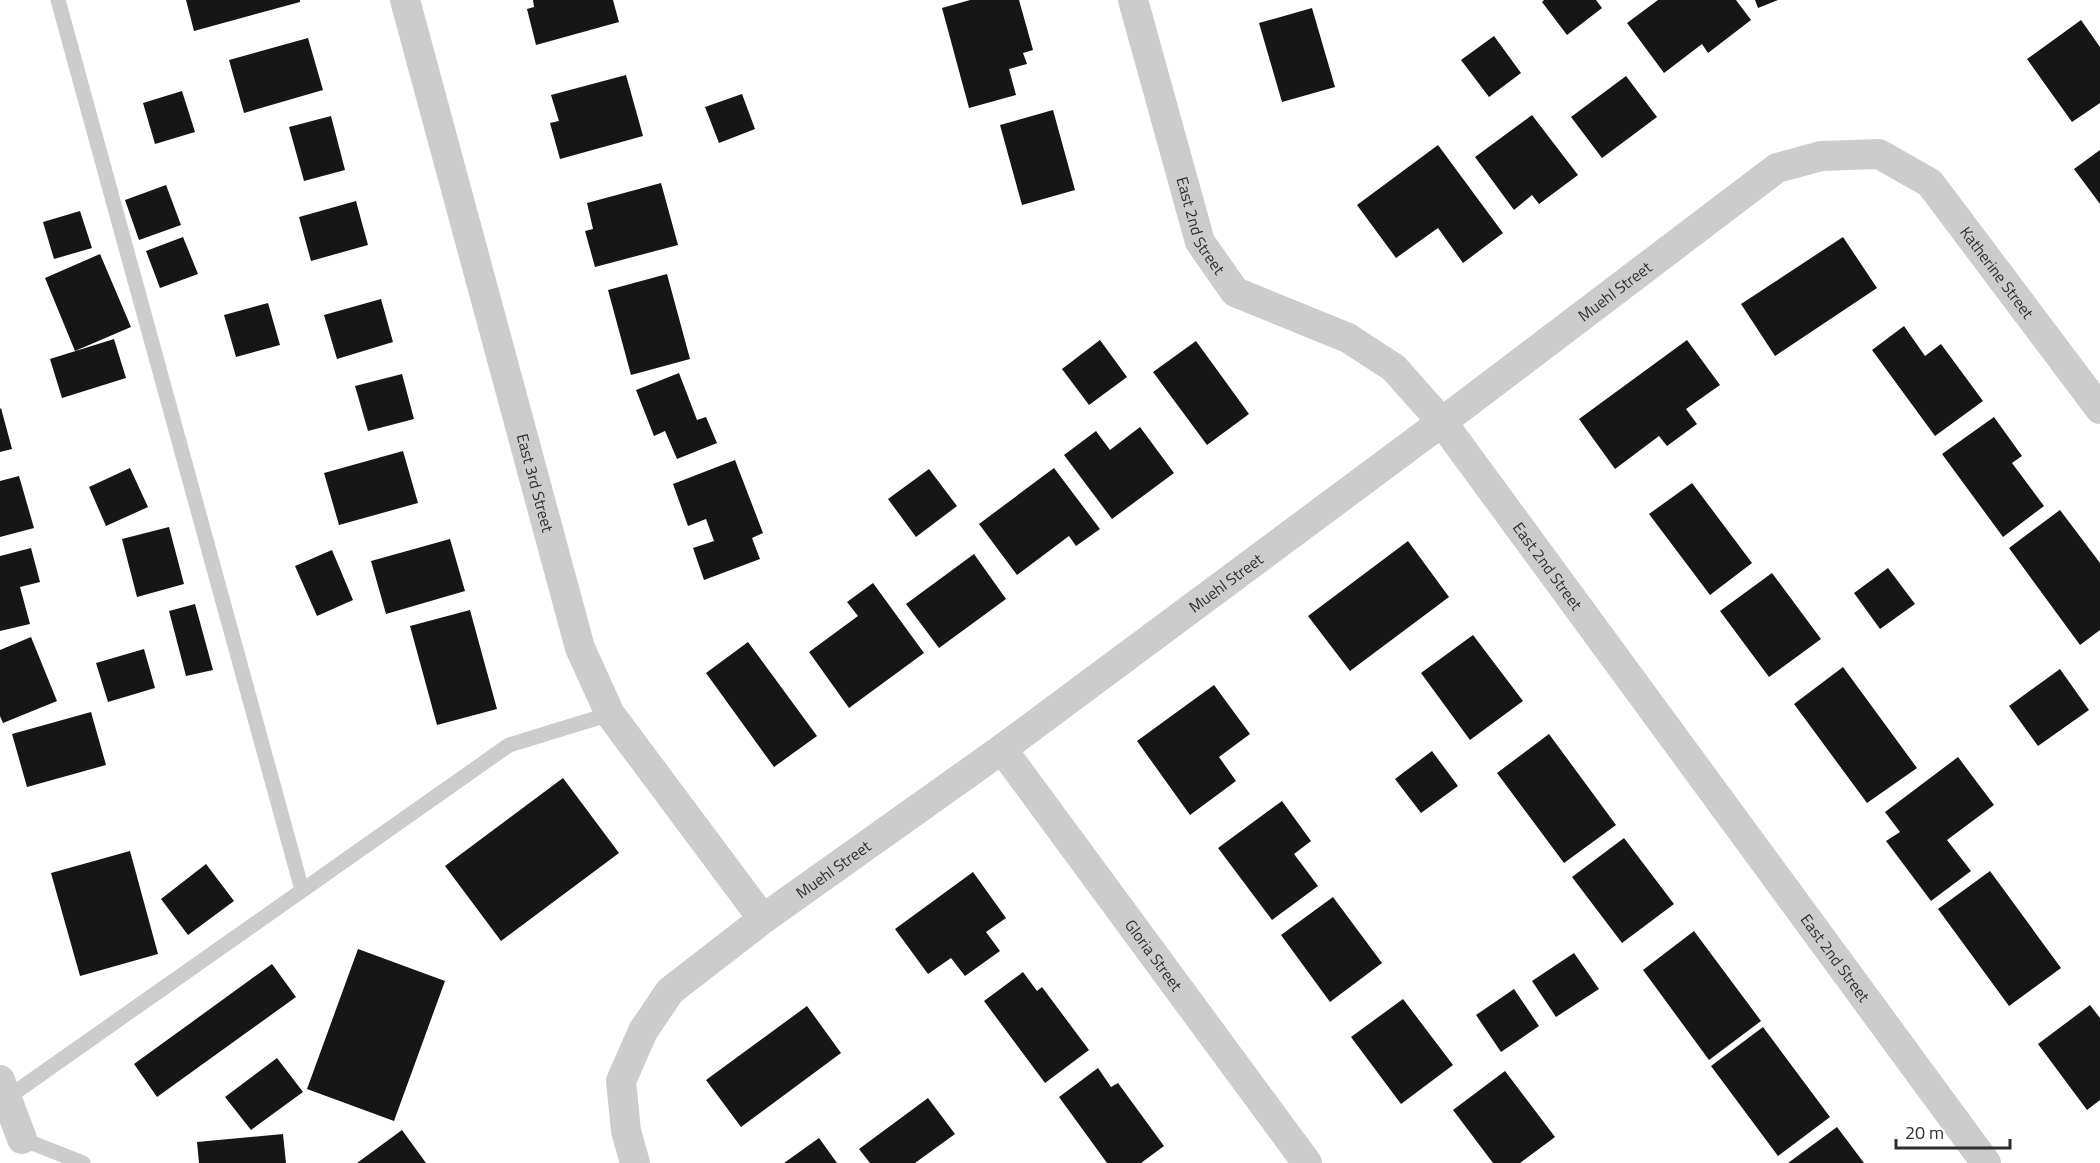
<svg xmlns="http://www.w3.org/2000/svg" width="2100" height="1163" font-family="'Titillium Web',sans-serif">
	<style>
		.building { fill: #161616 }
		.lines { fill: none; stroke-linecap: round; stroke-linejoin: round }
		.lane { stroke: #ccc; stroke-width: 15 }
		.street { stroke: #ccc; stroke-width: 30 }
		.labels { text-anchor: middle; stroke-width: 6; stroke-linejoin: round; paint-order: stroke }
		.street-label { font-size: 16px; fill: #2f2f2f; stroke: #fff }
	</style>
	<rect width="100%" height="100%" fill="#fff"/>
	<path class="building" d="M186,0h114v2l-106,29z
		M533,0h80l6,22 -83,23 -9,-36 7,-2z
		M970,0h49l14,50 -10,3 4,11 -18,5 7,26 -47,13 -27,-100z
		M1544,0h52l6,8 -35,27 -25,-33z
		M1658,0h78l15,20 -43,33 -6,-9 -38,29 -37,-50z
		M1755,0h23l-20,8z
		M1312,8l23,79 -53,15 -23,-79z
		M2081,20l19,27v56l-28,19 -45,-63z
		M1494,36l27,37 -32,24 -28,-37z
		M308,38l15,52 -79,23 -15,-53z
		M626,75l17,61 -83,23 -10,-36 9,-2 -8,-26z
		M1626,76l31,41 -55,41 -31,-41z
		M182,91l13,41 -40,12 -12,-41z
		M742,94l13,35 -36,14 -14,-36z
		M1053,110l22,80 -53,15 -22,-80z
		M1532,115l46,60 -39,29 -7,-9 -18,15 -39,-53z
		M331,116l14,54 -41,11 -15,-54z
		M1438,145l65,88 -40,30 -25,-35 -42,30 -39,-53z
		M2100,150v54l-26,-35z
		M661,183l17,62 -83,22 -10,-36 8,-2 -6,-26z
		M166,185l15,40 -42,15 -14,-40z
		M356,201l12,44 -57,16 -12,-44z
		M80,211l12,37 -38,11 -11,-37z
		M183,237l15,37 -38,14 -14,-37z
		M1843,237l34,51 -102,68 -34,-52z
		M100,254l31,73 -56,24 -30,-73z
		M667,274l23,85 -59,16 -23,-85z
		M381,299l12,43 -56,17 -13,-44z
		M268,303l12,42 -44,12 -12,-42z
		M1904,326l21,30 16,-12 42,57 -48,35 -63,-86z
		M114,339l12,39 -64,20 -12,-39z
		M1100,340l27,37 -38,28 -27,-36z
		M1687,340l33,45 -34,24 11,15 -30,22 -8,-10 -44,33 -36,-50z
		M1196,341l53,73 -42,31 -54,-73z
		M679,373l18,47 9,-3 11,26 -40,16 -12,-28 -11,5 -18,-46z
		M402,374l12,45 -46,12 -13,-45z
		M1,408l11,41 -12,3v-43z
		M1994,417l28,39 -10,7 32,43 -41,31 -61,-83z
		M1140,427l34,46 -62,46 -48,-64 32,-24 14,19z
		M403,451l15,52 -79,22 -15,-52z
		M735,460l28,73 -11,5 8,21 -56,21 -11,-32 21,-7 -8,-22 -18,7 -15,-42z
		M130,468l18,39 -42,19 -17,-39z
		M1054,468l46,61 -24,17 -7,-10 -52,39 -38,-51z
		M929,469l28,37 -41,31 -28,-38z
		M19,476l15,52 -34,9v-56z
		M1692,483l60,80 -42,32 -61,-81z
		M2060,510l40,53v67l-20,15 -71,-97z
		M169,527l15,57 -47,13 -15,-58z
		M450,539l15,52 -79,23 -15,-53z
		M1408,541l41,56 -99,74 -42,-55z
		M31,548l9,34 -20,5 10,37 -30,7v-75z
		M332,550l21,50 -36,16 -22,-50z
		M974,554l32,45 -67,49 -33,-44z
		M1888,568l27,36 -35,25 -26,-36z
		M1772,573l49,66 -52,38 -49,-66z
		M873,583l51,70 -75,55 -40,-56 49,-36 -11,-14z
		M195,604l18,66 -27,6 -17,-65z
		M470,610l27,99 -60,16 -27,-99z
		M1473,635l50,66 -53,39 -49,-67z
		M31,637l26,64 -54,22 -3,-7v-66z
		M748,642l69,94 -43,31 -68,-94z
		M144,649l11,39 -47,14 -12,-39z
		M1843,667l74,101 -50,35 -73,-99z
		M2060,669l29,41 -51,36 -29,-40z
		M1214,685l36,49 -31,23 17,24 -46,34 -53,-74z
		M91,712l15,53 -79,22 -15,-53z
		M1549,734l67,91 -52,38 -67,-90z
		M1432,751l26,35 -37,27 -26,-34z
		M1958,757l36,48 -47,35 24,31 -40,30 -45,-60 14,-9 -15,-20z
		M563,778l56,75 -118,88 -56,-75z
		M1282,801l29,40 -17,13 24,32 -46,34 -54,-72z
		M1624,838l50,66 -52,39 -50,-66z
		M130,851l28,103 -78,22 -29,-103z
		M206,864l28,37 -46,34 -27,-36z
		M1990,871l71,97 -52,38 -71,-97z
		M973,872l33,46 -20,14 14,19 -35,25 -14,-18 -23,16 -33,-45z
		M1333,897l49,66 -52,39 -49,-67z
		M1694,931l67,90 -52,39 -66,-90z
		M358,949l87,32 -51,140 -87,-32z
		M1574,953l25,36 -43,28 -24,-36z
		M272,964l24,33 -139,100 -23,-33z
		M1023,972l14,19 5,-4 47,63 -44,33 -61,-82z
		M1514,989l25,37 -38,26 -25,-37z
		M1403,999l50,66 -52,39 -50,-67z
		M2090,1005l10,13v82l-13,10 -49,-66z
		M807,1006l34,47 -100,74 -35,-47z
		M1763,1027l67,90 -52,39 -67,-90z
		M277,1058l26,34 -52,38 -26,-33z
		M1098,1068l13,19 7,-4 46,63 -23,17h-34l-48,-66z
		M1505,1071l50,66 -35,26h-27l-40,-53z
		M928,1098l27,36 -40,29h-45l-11,-14z
		M1837,1127l27,36h-76z
		M402,1130l24,33h-69z
		M283,1134l3,29h-87l-2,-21z
		M819,1138l18,25h-53z"/>
	<g class="lines">
		<path class="lane" d="M58,0l244,890
			M7,1098l502,-353 101,-31
			M22,1139l61,24"/>
		<g class="street">
			<path id="s1" d="M405,0l175,648 30,66 153,205"/>
			<path id="s2" d="M1133,0l67,242 35,50 113,46 46,30 48,54 544,741"/>
			<path id="s3" d="M1002,749l305,414"/>
			<path d="M0,1080l22,59"/>
			<path id="s4" d="M635,1163l-9,-32 -5,-50 22,-50 27,-40 93,-72 239,-170 440,-327 335,-254 44,-12 58,-2 51,29 170,226"/>
		</g>
	</g>
	<g class="labels">
		<g class="street-label">
			<text dy="6" stroke="none"><textPath href="#s2" startOffset="236">East 2nd Street</textPath></text>
			<text dy="6" stroke="none"><textPath href="#s4" startOffset="1840">Katherine Street</textPath></text>
			<text dy="6" stroke="none"><textPath href="#s4" startOffset="1362">Muehl Street</textPath></text>
			<text dy="6" stroke="none"><textPath href="#s1" startOffset="500">East 3rd Street</textPath></text>
			<text dy="6" stroke="none"><textPath href="#s2" startOffset="740">East 2nd Street</textPath></text>
			<text dy="6" stroke="none"><textPath href="#s4" startOffset="876">Muehl Street</textPath></text>
			<text dy="6" stroke="none"><textPath href="#s4" startOffset="390">Muehl Street</textPath></text>
			<text dy="6" stroke="none"><textPath href="#s3" startOffset="256">Gloria Street</textPath></text>
			<text dy="6" stroke="none"><textPath href="#s2" startOffset="1226">East 2nd Street</textPath></text>
		</g>
	</g>
	<path d="M1896 1139v9h114v-9" fill="none" stroke="#2f2f2f" stroke-width="3"/>
	<text x="1905" y="1139" font-size="18" fill="#2f2f2f" stroke="#ffffff" stroke-width="4.5" paint-order="stroke">20 m</text>
</svg>
